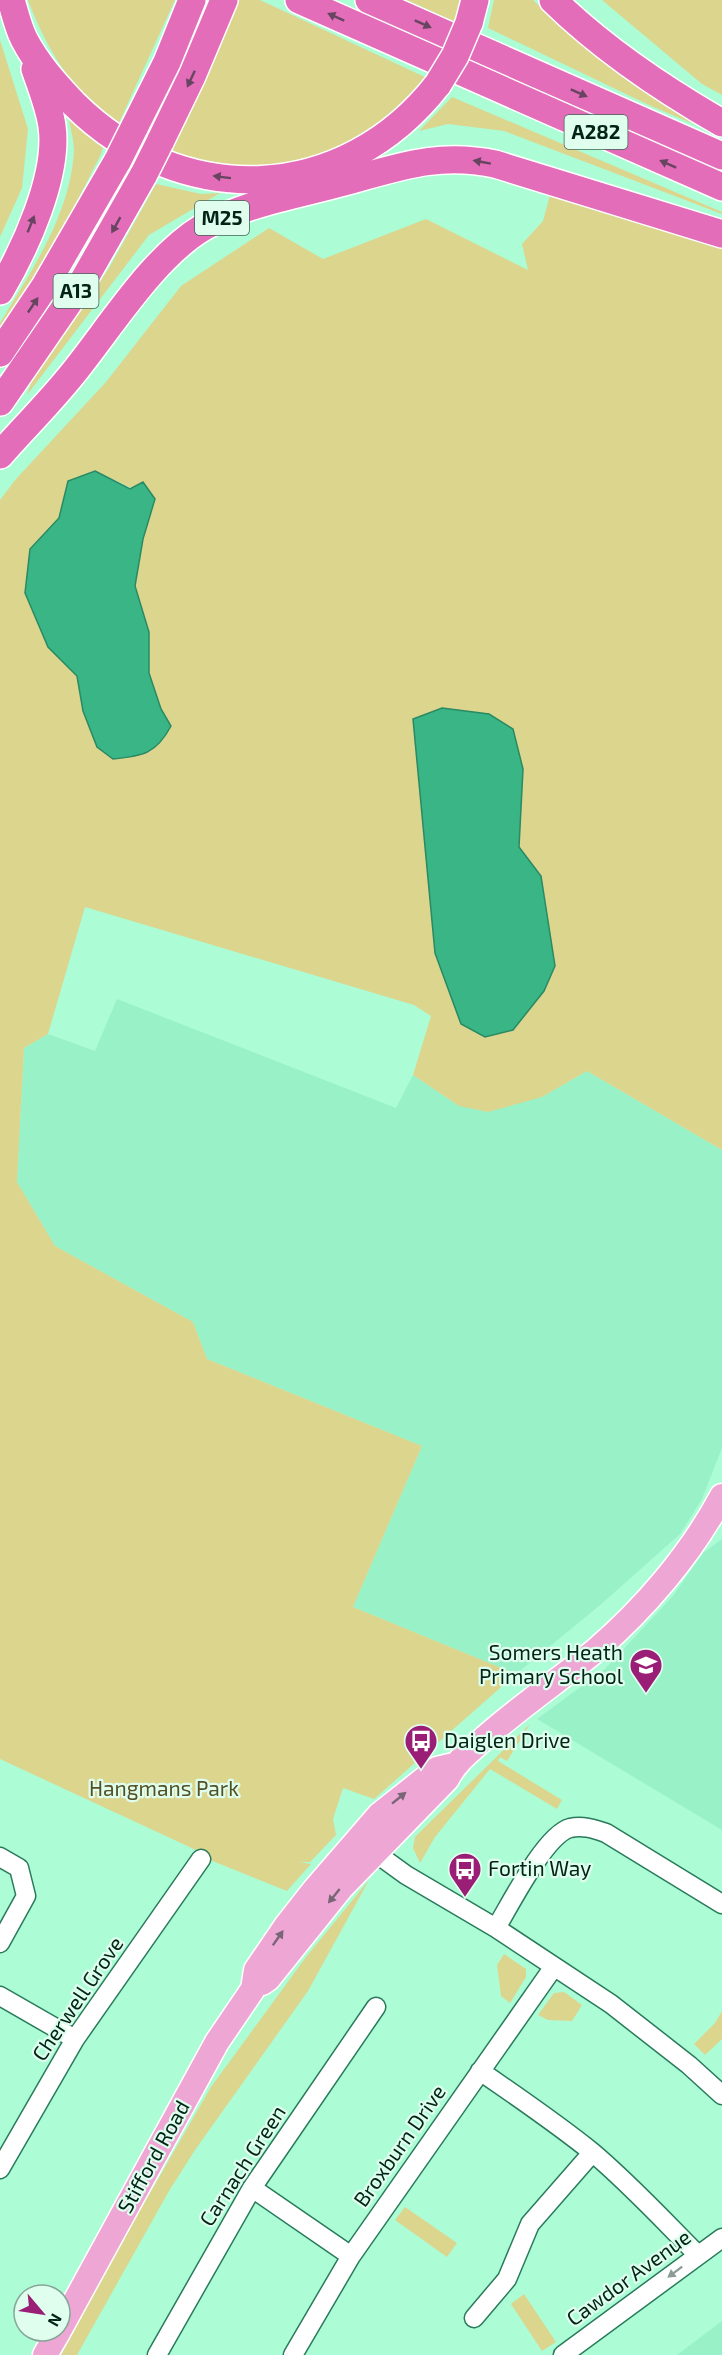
<svg xmlns="http://www.w3.org/2000/svg" width="722" height="2355" font-family="'Exo 2',sans-serif">
	<style>
		.built { fill: #99f1c8 }
		.green { fill: #dcd58e; fill-rule: evenodd }
		.water { fill: #3ab585; stroke: #298a64; stroke-width: 1.5 }
		.lines { fill: none; stroke-linecap: round; stroke-linejoin: round }
		.minor-casing { stroke: #297b5b; stroke-width: 21 }
		.major-casing { stroke: #fff; stroke-width: 27 }
		.highway-casing { stroke: #fff; stroke-width: 30 }
		.minor { stroke: #fff; stroke-width: 18 }
		.major { stroke: #eea7d5; stroke-width: 24 }
		.highway { stroke: #e36db9; stroke-width: 27 }
		.highway-bridge-casing { stroke: #fff; stroke-width: 30; stroke-linecap: butt }
		.highway-bridge { stroke: #e36db9; stroke-width: 27 }
		.oneway { fill: #674560 }
		.oneway2 { fill: #786676 }
		.oneway3 { fill: #8d9c97 }
		.labels { text-anchor: middle; stroke-width: 4.5; stroke-linejoin: round; paint-order: stroke }
		.shield { fill: #dffeee; stroke: #446558; stroke-width: 1.5 }
		.shield-label { font-size: 20px; font-weight: bold; fill: #022417 }
		.poi-label { font-size: 21px; fill: #022417; stroke: #dffeee; text-anchor: start }
		.park-label { font-size: 21px; fill: #545024; stroke: #dffeee }
		.street-label { font-size: 21px; fill: #022417; stroke: #dffeee }
	</style>
	<rect width="100%" height="100%" fill="#acfcd6"/>
	<path class="built" d="M117,999l279,109 17,-33 46,31 83,-9 45,-26 135,79v298l-20,51 -22,35 -81,72 -83,68 -163,-67 69,-161 -215,-87 -14,-37 -138,-76 -38,-64 7,-134 24,-14 47,17z
		M722,1539v291l-185,-111 68,-50 68,-73 30,-43z
		M722,2321v34h-45z"/>
	<path class="green" d="M28,0h147l-57,125c-44,-32 -71,-74 -90,-125z
		M237,0h23l167,78c-16,17 -37,43 -55,56 -7,5 -17,8 -25,12 -56,25 -121,31 -178,4z
		M406,0h55l-6,22z
		M494,0h39l50,46 49,38 90,52 -71,-30 -163,-78z
		M602,0h120v95l-20,-11z
		M0,40l28,89 -6,59 -22,49z
		M452,97l270,115v2l-218,-83 -56,-7 -29,7z
		M68,115l35,32 -2,7 -43,85 -58,90v-6c32,-53 70,-108 74,-172 0,-11 -4,-24 -6,-36z
		M156,184l45,10 19,-1 -71,42 -122,160 4,-12 78,-115z
		M550,195l172,44v911l-135,-79 -45,26 -54,15 -29,-6 -46,-31 18,-59 -17,-11 -329,-98 -37,127 -24,14 -7,134 38,64 138,76 14,37 215,87 -69,161 163,67 -142,125 -31,-11 -10,31 3,16 -26,27h-10l11,2 -24,27 -77,-31 -12,-9 -198,-92v-1259l16,-21 90,-97 75,-96 88,-58 54,31 103,-40 102,51 -6,-26 21,-23zM95,471l60,28 -12,40 -8,47 14,46v41l12,36 10,17 -88,-15 -6,-35 -29,-29 -18,-98 29,-31 9,-37zM523,769l-4,78 22,30 -80,147z
		M530,1724l-23,37 -7,-4 -2,4 64,39 -5,9 -67,-40 -55,68 -15,26 -7,-15 2,-11z
		M369,1880l-61,111 -113,159 -26,41 -92,164h-16l51,-96 99,-172 95,-130z
		M504,1954l22,15v8l-16,26 -9,-7 -4,-31z
		M564,1992l18,13 -10,16 -24,-1 -10,-5 16,-22z
		M722,2011v28l-17,16 -11,-11 21,-21z
		M405,2207l52,36 -10,14 -52,-37z
		M524,2294l32,48 -14,9 -31,-47z"/>
	<path class="water" d="M95,471l35,18 13,-7 12,17 -12,40 -8,47 14,46v41l12,36 10,17c-15,28 -28,30 -58,33l-16,-12 -14,-36 -6,-35 -29,-29 -23,-54 5,-44 29,-31 9,-37z
		M442,708l47,6 24,15 10,40 -4,78 22,29 14,90 -11,25 -31,39 -28,7 -24,-13 -26,-71 -22,-234z"/>
	<g class="lines">
		<g class="minor-casing">
			<path id="minor" d="M366,1846l40,29 90,53 115,76 78,61 33,30
				M0,1857l19,11 7,28 -26,47
				M496,1928c14,-23 49,-93 74,-100 13,-3 24,1 36,5l116,71
				M0,1996l75,43
				M480,2071c38,26 76,52 112,81 38,32 71,68 106,103
				M0,2169l75,-130 126,-180
				M252,2188l99,68
				M474,2318l33,-39 23,-55 62,-71
				M157,2355l95,-167 124,-181
				M293,2355l58,-99 202,-288
				M563,2355l159,-117"/>
		</g>
		<g class="major-casing">
			<path id="major" d="M262,1983l6,-4 73,-91 106,-109c9,-18 24,-29 40,-43 34,-30 72,-56 108,-85 50,-43 96,-97 127,-155
				M60,2329l157,-287 36,-53 3,-19 30,-44 29,-37 64,-74 58,-46 17,-4
				M45,2355l14,-24"/>
		</g>
		<g class="highway-casing">
			<path id="highway" d="M11,0c4,13 7,27 13,39 13,25 31,45 50,65 108,107 270,101 364,-20
				M299,0l423,187
				M369,0l353,156
				M553,0c50,49 108,88 169,123
				M469,23l6,-23
				M134,128l33,-66 25,-62
				M160,142l32,-66 32,-76
				M0,291c25,-42 59,-116 52,-165 -3,-20 -11,-39 -17,-57
				M0,353l45,-67 73,-126
				M0,402l82,-119 62,-109
				M0,455c23,-26 48,-51 70,-78 38,-46 81,-118 132,-149 42,-25 95,-33 142,-46 55,-15 94,-30 151,-18l227,70"/>
		</g>
		<use href="#minor" class="minor"/>
		<use href="#major" class="major"/>
		<use href="#highway" class="highway"/>
		<g class="highway-bridge-casing">
			<path id="highway-bridge" d="M438,84l17,-28 14,-33
				M118,160l16,-32
				M144,174l16,-32"/>
		</g>
		<use href="#highway-bridge" class="highway-bridge"/>
	</g>
	<defs><path id="oneway-solid" d="M-6-.8H1V-3.2L6.5 0L1 3.2V.8H-6Z" transform="scale(1.5)"/></defs>
	<g class="oneway">
		<use href="#oneway-solid" transform="translate(336 17) rotate(-156)"/>
		<use href="#oneway-solid" transform="translate(423 24) rotate(24)"/>
		<use href="#oneway-solid" transform="translate(191 79) rotate(115)"/>
		<use href="#oneway-solid" transform="translate(579 93) rotate(24)"/>
		<use href="#oneway-solid" transform="translate(482 162) rotate(-170)"/>
		<use href="#oneway-solid" transform="translate(668 164) rotate(-156)"/>
		<use href="#oneway-solid" transform="translate(222 177) rotate(-173)"/>
		<use href="#oneway-solid" transform="translate(31 224) rotate(-68)"/>
		<use href="#oneway-solid" transform="translate(116 225) rotate(119)"/>
		<use href="#oneway-solid" transform="translate(33 305) rotate(-56)"/>
	</g>
	<g class="oneway2">
		<use href="#oneway-solid" transform="translate(399 1798) rotate(-39)"/>
		<use href="#oneway-solid" transform="translate(334 1896) rotate(129)"/>
		<use href="#oneway-solid" transform="translate(278 1938) rotate(-55)"/>
	</g>
	<use class="oneway3" href="#oneway-solid" transform="translate(675 2272) rotate(143)"/>
	<defs>
		<g id="school-pin" transform="scale(1.725)"><path d="M0 17L-7.5 6A9.5 9.5 0 1 1 7.5 6Z" fill="#9b1e76" stroke="#dffeee"/><path d="M0-5L7-2L0 1L-7-2ZM-4 1L0 2.5L4 1V4Q0 6-4 4Z" fill="#fff"/></g>
		<g id="bus-pin" transform="scale(1.725)"><path d="M0 17L-7.5 6A9.5 9.5 0 1 1 7.5 6Z" fill="#9b1e76" stroke="#dffeee"/><path d="M-5-6H5V4H4V6H2V4H-2V6H-4V4H-5ZM-3.5-4V0h7V-4ZM-3.5 1.2v1.5H-2V1.2ZM2 1.2v1.5H3.5V1.2Z" fill="#fff"/></g>
	</defs>
	<g fill-rule="evenodd">
		<use href="#school-pin" x="646" y="1665"/>
		<use href="#bus-pin" x="421" y="1741"/>
		<use href="#bus-pin" x="465" y="1869"/>
	</g>
	<g class="labels">
		<g class="shield">
			<rect x="564.5" y="115" width="63" height="34" rx="4.5"/>
			<rect x="195" y="201" width="54" height="34" rx="4.5"/>
			<rect x="53.5" y="274" width="45" height="34" rx="4.5"/>
		</g>
		<g class="shield-label">
			<text x="596" y="139">A282</text>
			<text x="222" y="225">M25</text>
			<text x="76" y="298">A13</text>
		</g>
		<g class="poi-label">
			<text x="623" y="1660" text-anchor="end">Somers Heath<tspan x="623" dy="24">Primary School</tspan></text>
			<text x="444" y="1748">Daiglen Drive</text>
			<text x="488" y="1876">Fortin Way</text>
		</g>
		<g class="park-label">
			<text x="164" y="1796">Hangmans Park</text>
		</g>
		<g class="street-label">
			<text transform="translate(78 1999) rotate(-56)" y="7">Cherwell Grove</text>
			<text transform="translate(400 2146) rotate(-55)" y="7">Broxburn Drive</text>
			<text transform="translate(154 2157) rotate(-61)" y="7">Stifford Road</text>
			<text transform="translate(243 2166) rotate(-57)" y="7">Carnach Green</text>
			<text transform="translate(629 2278) rotate(-36)" y="7">Cawdor Avenue</text>
		</g>
	</g>
	<g transform="translate(42 2313) rotate(119)"><circle r="28" fill="#dffeee" stroke="#87a798" stroke-width="1.5"/>
	<path d="M0-4.5L10 22L0 15L-10 22Z" fill="#9b1e76"/>
	<text y="-9" font-size="16" font-weight="bold" text-anchor="middle" fill="#022417">N</text>
	</g>
</svg>
